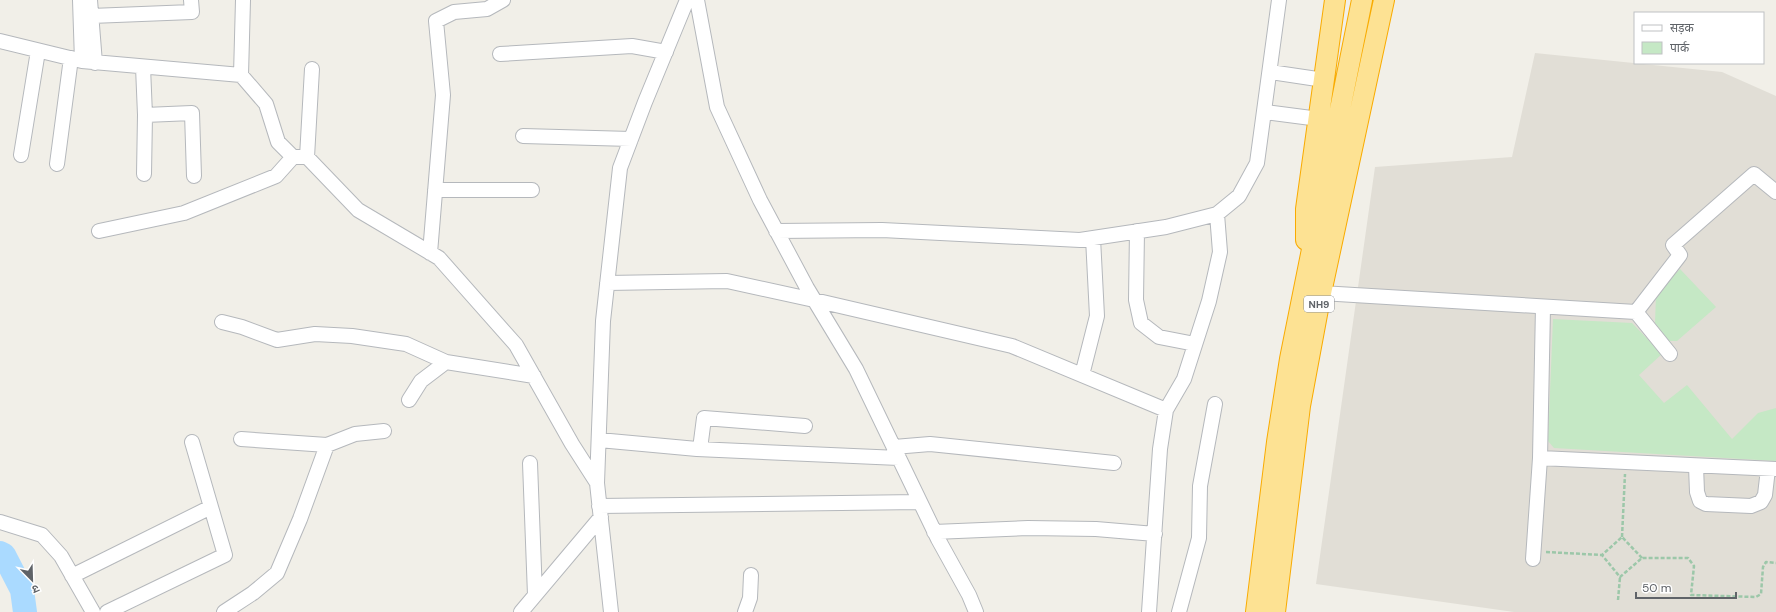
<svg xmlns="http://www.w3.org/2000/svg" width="1776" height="612" font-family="'DM Sans','Noto Sans Devanagari',sans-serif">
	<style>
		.education { fill: #e1ded6 }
		.green { fill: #c5e8c5 }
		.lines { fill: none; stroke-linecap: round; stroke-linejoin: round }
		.river { stroke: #aadaff; stroke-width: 24 }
		.minor-casing { stroke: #b5b8bc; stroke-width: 16 }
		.highway-casing { stroke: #f9ab00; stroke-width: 22 }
		.path { stroke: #9cc7a9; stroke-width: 2.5; stroke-dasharray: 4 2; stroke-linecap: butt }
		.minor { stroke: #fff; stroke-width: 14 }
		.highway { stroke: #fde293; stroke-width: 20 }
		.labels { text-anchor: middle; stroke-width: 3; stroke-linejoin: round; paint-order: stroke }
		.shield { fill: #fff; stroke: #8f9295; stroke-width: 1 }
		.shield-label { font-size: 10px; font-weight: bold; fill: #5f6368 }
	</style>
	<rect width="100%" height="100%" fill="#f1efe8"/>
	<path class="education" d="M1535,53l187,19 54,24v516h-262l-198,-28 59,-417 137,-10z"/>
	<path class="green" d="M1680,269l36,38 -39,34h-8l-14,-18 1,-29z
		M1553,319l79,4 30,31 -23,21 25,28 23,-18 45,54 26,-26 18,-5v53l-222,-13 -6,-7z"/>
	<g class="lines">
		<path class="river" d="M0,553l4,2 18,35 3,22"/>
		<g class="minor-casing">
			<path id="minor" d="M80,0l2,61
				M90,0l5,63
				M697,0l20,107 43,93 47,88 49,81 82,170 31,56 7,17
				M91,16l101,-4 -1,-12
				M0,41l82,20 159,14 25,29 12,38 15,15h14l51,53 81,48 77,87 56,99 25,39
				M500,54l132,-8 34,6
				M143,67l2,48 -1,59
				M1270,72l54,8
				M241,75l2,-75
				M1265,112l54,7
				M145,115l47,-2 2,63
				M523,136l108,3
				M21,155l17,-104
				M307,157l5,-88
				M57,164l14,-106
				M435,190h97
				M99,231l85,-18 92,-37 17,-19
				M776,231l106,-1 198,10 86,-13 51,-13 22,-18 18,-33 22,-163
				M1137,231l-1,69 5,23 18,14 36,7
				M430,253l13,-158 -7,-74 18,-9 33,-3 16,-9
				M607,283l120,-2 87,19 198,46 154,64
				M1321,293l315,19 44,-57 -7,-10 81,-71 22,18
				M1636,312l34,42
				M222,322l20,5 35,13 38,-6 37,2 54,8 40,18
				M1082,375l15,-59 -4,-78
				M409,400l12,-19 25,-19 88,14
				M241,439l86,6 28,-11 29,-3
				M599,440l98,9 202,9
				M894,447l36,-3 184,19
				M700,449l4,-31 101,8
				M1540,458l236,11
				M530,463l5,132
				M1696,466l1,26 3,9 6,3 45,2 10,-4 4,-7 3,-26
				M599,506l321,-4
				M0,522l42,13 19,21 32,56
				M934,532l94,-4 68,1 59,5
				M1533,559l7,-101 3,-151
				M72,576l139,-69
				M107,612l118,-57 -33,-113
				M224,612l29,-19 24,-20 23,-54 27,-74
				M521,612l80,-95
				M611,612l-14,-129 6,-162 17,-153 25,-66 42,-102
				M745,612l5,-14 1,-23
				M1149,612l11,-163 6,-39 18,-31 25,-78 11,-49 -3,-38
				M1179,612l20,-74 1,-52 15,-82"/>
		</g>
		<g class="highway-casing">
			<path id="highway" d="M1306,240v-31l29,-209
				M1256,612l21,-170 13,-83 72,-359
				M1275,612l25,-206 21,-113 63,-293"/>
		</g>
		<path class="path" d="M1622,537l3,-63
			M1546,552l56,3
			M1642,558l-20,-21 -20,18 18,22 22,-19h46l6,8 -3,29 65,2 5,-3 2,-27 3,-5 10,1
			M1618,600l2,-23"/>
		<use href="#minor" class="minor"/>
		<use href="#highway" class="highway"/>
	</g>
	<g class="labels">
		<rect class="shield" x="1304" y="296" width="30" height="16" rx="3"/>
		<g class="shield-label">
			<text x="1319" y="308">NH9</text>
		</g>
	</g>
	<rect x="1634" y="12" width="130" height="52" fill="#ffffff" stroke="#bfc1c3"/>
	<rect x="1642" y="25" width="20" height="6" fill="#ffffff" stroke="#bfc1c3"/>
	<text x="1670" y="32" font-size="12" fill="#5f6368">सड़क</text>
	<rect x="1642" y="42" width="20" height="12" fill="#c5e8c5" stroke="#bfc1c3"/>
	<text x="1670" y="52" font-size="12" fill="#5f6368">पार्क</text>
	<g transform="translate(32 580) rotate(157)" stroke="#ffffff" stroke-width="3" paint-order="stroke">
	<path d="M0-3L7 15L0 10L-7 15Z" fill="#5f6368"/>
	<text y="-6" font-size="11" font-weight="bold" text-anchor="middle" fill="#5f6368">उ</text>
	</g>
	<path d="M1636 592v6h100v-6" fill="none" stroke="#5f6368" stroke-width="2"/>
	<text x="1642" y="592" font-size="12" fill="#5f6368" stroke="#ffffff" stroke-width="3" paint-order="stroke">50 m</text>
</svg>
